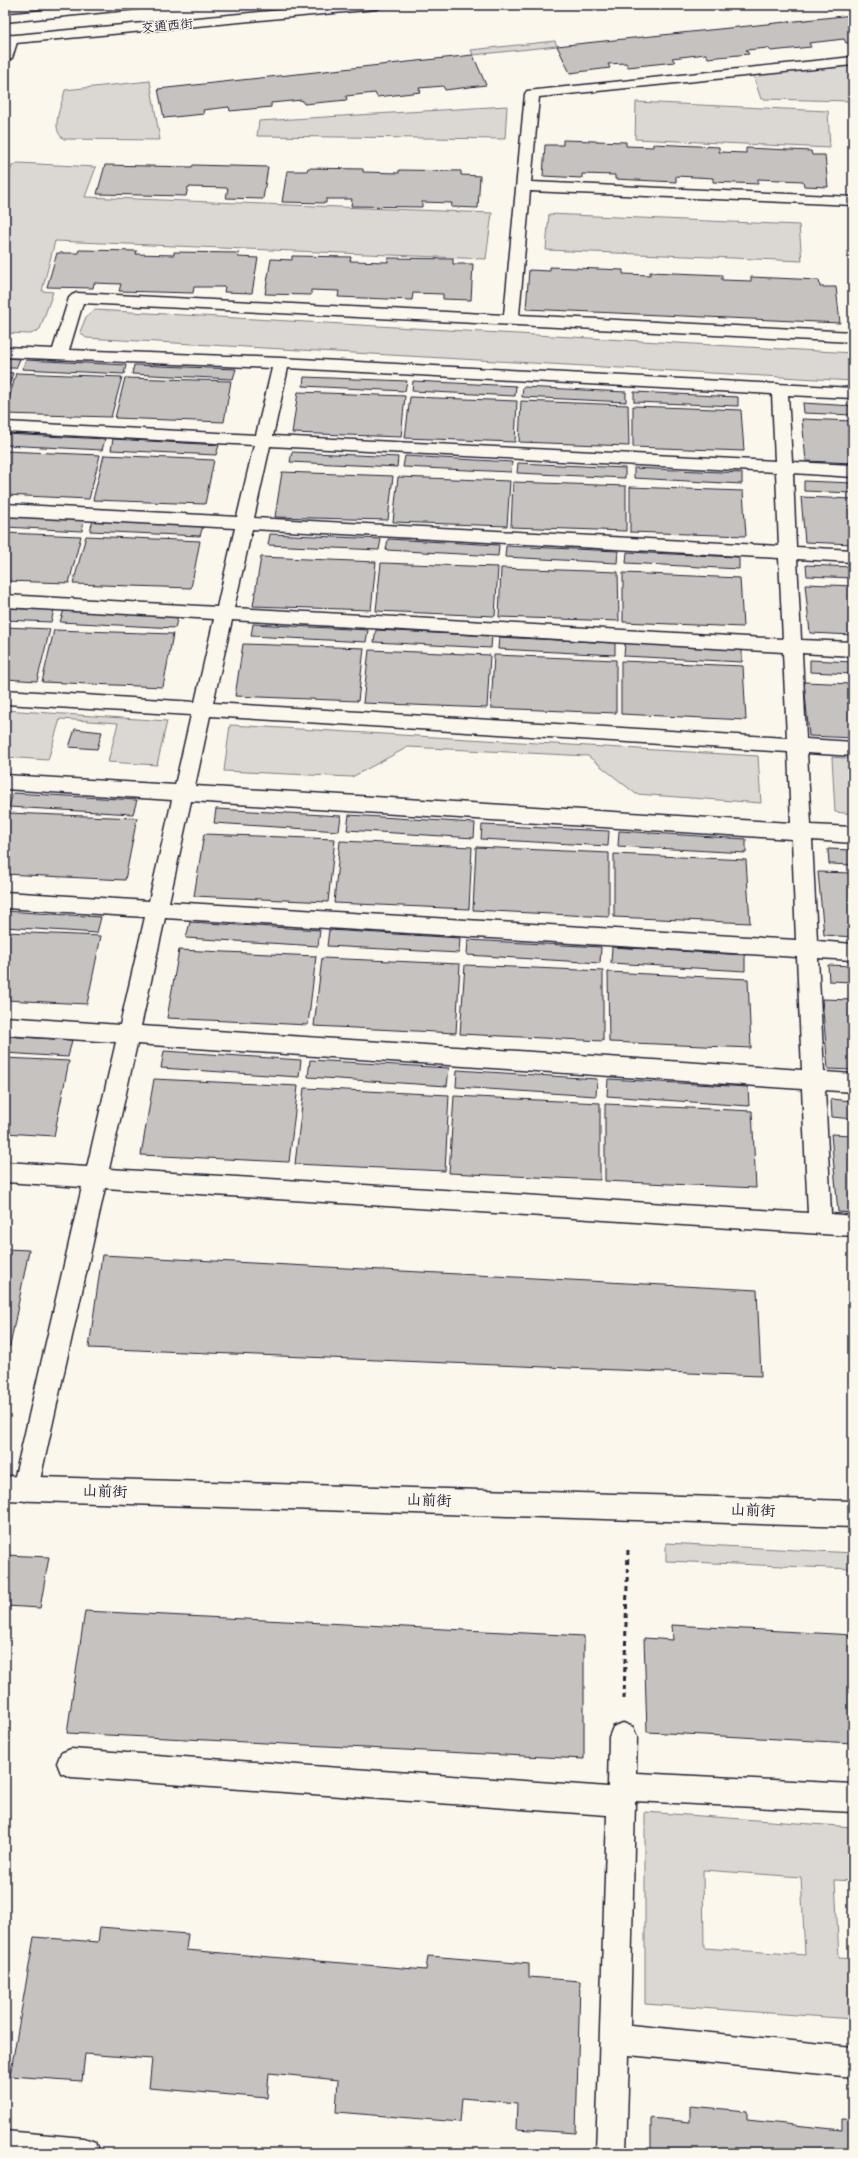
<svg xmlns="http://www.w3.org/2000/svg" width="858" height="2158" font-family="'Gochi Hand','LXGW WenKai TC',sans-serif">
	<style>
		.green { fill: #dbd8d3; stroke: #7e7d87; fill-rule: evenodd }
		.building { fill: #c6c2c0; stroke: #22223b }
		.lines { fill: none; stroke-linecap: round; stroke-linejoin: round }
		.service-casing { stroke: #22223b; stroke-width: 3 }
		.tertiary-casing { stroke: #22223b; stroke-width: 3 }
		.primary-casing { stroke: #22223b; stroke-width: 3 }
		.path { stroke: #22223b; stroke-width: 3; stroke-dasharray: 5 4; stroke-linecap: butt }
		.service { fill: #fbf7ec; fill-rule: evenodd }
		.tertiary { fill: #fbf7ec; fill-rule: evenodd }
		.primary { fill: #fbf7ec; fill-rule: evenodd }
		.labels { text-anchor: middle; stroke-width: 3; stroke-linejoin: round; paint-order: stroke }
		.far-street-label { font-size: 13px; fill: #22223b; stroke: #fbf7ec }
		.street-label { font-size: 15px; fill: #22223b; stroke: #fbf7ec }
	</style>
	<rect width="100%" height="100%" fill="#fbf7ec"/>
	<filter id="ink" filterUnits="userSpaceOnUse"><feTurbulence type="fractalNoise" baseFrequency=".025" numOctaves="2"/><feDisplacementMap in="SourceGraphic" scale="8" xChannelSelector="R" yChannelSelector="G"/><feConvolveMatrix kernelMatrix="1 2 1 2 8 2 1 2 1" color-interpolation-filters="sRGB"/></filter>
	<g filter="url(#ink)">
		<path class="green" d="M555,41l2,5 -84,9 -2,-5z
			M853,65v36l-92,-2 -8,-24z
			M150,81l10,59 -96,-1c-15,-10 -2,-34 1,-49z
			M636,102l192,9 2,37 -195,-9z
			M507,106l-2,33 -248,-3 2,-15z
			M18,163l78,4 -11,30 407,16 -6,46 -431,-18 -13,50 11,1 -13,37 -9,5 -26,-1v-149l7,-18z
			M549,214l250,11 3,36 -256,-11z
			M95,310l758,43v28l-767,-43 -6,-6 6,-15z
			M5,710l162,11 -10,44 -49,-3 10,-39 -58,-4 -12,41 -43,-3z
			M230,725l528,31 3,47 -125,-9 -48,-38 -180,-9 -56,30 -128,-6z
			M832,757l21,2v55l-18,-2z
			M666,1543l187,10v16l-187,-8z
			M645,1812l208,15v54l-18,-1 4,78 14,1v60l-208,-15zM703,1870l98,7 4,78 -101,-7z"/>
		<path class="building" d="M853,15v28h-7l-2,-4 -35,4 2,4 -40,4 -3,-3 -22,2 3,4 -41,4 -2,-4 -34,4 3,4 -47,5 -2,-4 -18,1 2,4 -40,5 -13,-27z
			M473,55l13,30 -41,5 -2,-4 -24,2 2,4 -44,5 -2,-4 -29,3 1,4 -43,4 -2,-4 -31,3v4l-41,4 -1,-4 -26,3 1,4 -40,4 -6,-29z
			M563,140l63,2v4l27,1v-3l66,3v5l27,1v-5l65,3 1,4h13l3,32 -24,-1 -1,-5 -45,-2v5l-45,-2v-4l-37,-2v6l-61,-3v-4l-33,-1v4l-39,-2 2,-31h18z
			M105,165l87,2 1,-2 75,2 -5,32 -37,-1 2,-10 -40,-1 -2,9 -89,-2z
			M308,168l55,1v3l36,1v-3l62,1v4l19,1 -2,32 -27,-1 1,-4 -30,-1v5l-71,-1 1,-7h-26v4l-44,-1 5,-31h20z
			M79,250l58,1 -1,3 38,1v-3l65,1 -1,4 20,1 -6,35 -28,-1 1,-5h-31l-1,6 -74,-2 2,-7 -27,-1 -1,5 -46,-1 10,-34h21z
			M292,256l59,1 -1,4 38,1v-4l65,1v5h20l-2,36 -28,-1v-5l-30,-1 -1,7 -74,-3 1,-6 -28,-1v5l-46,-1 6,-35 21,1z
			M550,267l73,3v4l27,1v-3l72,3v5l29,1v-4l68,3 1,7h16l4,36 -314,-14 3,-39 21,1z
			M5,358l15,1 -4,9h-11z
			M26,360l100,5 -2,9 -102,-5z
			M134,365l102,4 -3,10 -101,-5z
			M5,372l8,1 -8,24z
			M16,373l106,4 -11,40 -106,-3z
			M304,377l103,4 -2,10 -102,-5z
			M125,378l106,3 -7,41 -109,-4z
			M413,381l103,5 -1,10 -103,-5z
			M523,387l103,5v10l-104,-5z
			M298,392l107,4 -4,41 -109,-4z
			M634,392l104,5v9l-104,-4z
			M410,397l107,4 -2,41 -110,-4z
			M521,401l107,4 1,41 -110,-4z
			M803,403l50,3v9l-49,-2z
			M633,406l108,4 3,41 -111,-4z
			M802,419l51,2v42l-47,-2z
			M5,434l100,5 -3,11 -97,-5z
			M113,439l106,6 -3,10 -105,-5z
			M5,451l95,4 -11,44 -84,-4z
			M292,452l106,5 -1,10 -107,-5z
			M104,455l110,5 -9,44 -112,-4z
			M405,456l107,6 -1,10 -108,-5z
			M518,463l107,5v10l-108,-5z
			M634,468l108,5v11l-108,-6z
			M282,472l111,4 -5,44 -113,-3z
			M398,477l112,4 -3,45 -114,-4z
			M804,481l49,2v10l-49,-2z
			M513,482l113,4v45l-115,-4z
			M630,487l113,4 3,45 -116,-4z
			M801,497l52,2v45l-48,-2z
			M5,516l79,4 -2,11 -77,-4z
			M93,520l110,6 -3,10 -110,-5z
			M5,533l76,3 -12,47 -64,-2z
			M270,534l111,5 -2,11 -111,-5z
			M86,536l114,5 -9,47 -118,-4z
			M388,539l111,6 -1,11 -112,-6z
			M506,546l112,5 -1,12 -112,-6z
			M627,552l112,5v12l-113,-6z
			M261,557l115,5 -5,48 -118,-4z
			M381,563l117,4 -3,49 -119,-5z
			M806,565l47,2v11l-46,-2z
			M501,568l117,4 1,49 -120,-4z
			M623,573l117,5 3,49 -120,-5z
			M805,584l48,2v49l-43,-2z
			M5,608l49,2 -3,12 -46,-2z
			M64,610l114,6 -3,12 -115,-6z
			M253,624l115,6 -2,12 -115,-6z
			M5,627l45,2 -13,52 -32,-2z
			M54,630l119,4 -10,53 -121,-5z
			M376,630l116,6 -1,12 -117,-6z
			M499,637l116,6v12l-117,-6z
			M625,643l117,6v13l-118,-6z
			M243,644l121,4 -6,53 -123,-5z
			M369,650l121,5 -3,53 -124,-5z
			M494,655l122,5v53l-125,-5z
			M810,660l43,2v12l-43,-2z
			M621,661l122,5 3,54 -125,-6z
			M804,682l49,2v54l-44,-2z
			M75,729l27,3 -5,17 -28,-2z
			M13,793l124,7 -4,14 -124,-7z
			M216,809l125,7 -2,15 -125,-8z
			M7,813l130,5 -12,62 -120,-6v-51z
			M349,815l126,8 -1,15 -127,-8z
			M482,825l127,6 -1,15 -127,-7z
			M619,831l127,8v14l-128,-7z
			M204,834l131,5 -7,63 -134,-6z
			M340,841l132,6 -3,62 -135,-6z
			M476,847l133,6v64l-136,-7z
			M828,849l25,1v15l-24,-1z
			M614,854l132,6 4,63 -136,-6z
			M818,872l35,1v64l-29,-2z
			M5,911l96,6 -4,16 -92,-6z
			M190,922l130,8 -2,16 -132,-8z
			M329,930l131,8 -1,15 -132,-7z
			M5,932l96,4 -14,68 -82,-4z
			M468,940l133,7 -1,16 -133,-8z
			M612,947l133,8v16l-134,-8z
			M179,950l137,6 -8,69 -141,-7z
			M322,958l138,6 -4,69 -142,-7z
			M465,965l138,6v70l-143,-7z
			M828,965l25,1v16l-24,-1z
			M608,972l140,7 3,69 -142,-6z
			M822,999l31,1v70l-25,-1z
			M5,1036l67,4 -4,17 -63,-4z
			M164,1051l137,9 -2,17 -138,-9z
			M5,1058l64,3 -15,75 -49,-3z
			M310,1060l139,8 -2,18 -139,-9z
			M457,1070l140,9 -1,17 -140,-9z
			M154,1079l144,7 -9,76 -148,-7z
			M608,1079l140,8 1,19 -142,-10z
			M304,1088l145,7 -4,76 -150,-7z
			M454,1096l146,7v77l-151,-7z
			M831,1099l22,2v18l-21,-2z
			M605,1104l147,7 4,77 -151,-7z
			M831,1134l22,1v78l-15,-1z
			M5,1249l24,1 -19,96h-5z
			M102,1255l655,35 4,86 -672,-28z
			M5,1555l44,2 -9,51 -35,-2z
			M85,1611l499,25v123l-517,-26z
			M672,1625l181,10v108l-206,-11 -3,-94 29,2z
			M100,1927l88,7 -2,16 240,20 2,-14 101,8v13l51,4 -4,152 -60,-4 1,-26 -55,-5 -2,24 -124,-10 2,-32 -69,-7 -2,25 -118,-10 3,-29 -67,-5 -3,27 -72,-5 24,-139 64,5z
			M690,2106l57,5v9l95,10v-11l11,1v33h-202v-35l39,4z"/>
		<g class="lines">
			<g class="service-casing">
				<path id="service" d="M11,35l7,4 -6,19 -7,4v-24z
					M853,57v8l-314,32 -8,85 322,15v8l-323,-14 -11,124 334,17v10l-770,-39 -14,47 212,8 572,30v10l-65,-3 4,67 61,3v12l-60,-4 3,74 57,3v12l-56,-3 4,81 52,2v14l-51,-3 4,86 47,3v14l-46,-3 4,72 42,2v16l-41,-3 5,101 36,3v16l-35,-2 6,114 29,2v18l-28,-2 6,124 22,2v20l-748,-48 -67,301 -4,9 -9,3 -9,-3 -4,-9 70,-302 -77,-5v-20l82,5 29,-125 -111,-7v-18l115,8 25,-108 -140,-9v-16l144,9 23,-101 -167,-11v-14l170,10 16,-70 -186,-11v-14l190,12 19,-83 -209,-12v-12l212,12 18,-79 -230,-12v-12l232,13 17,-72 -249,-13v-10l251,13 16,-67 -267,-11v-10l48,2 16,-51 3,-3 5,-2 427,22 21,-221 2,-3zM288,368l484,26 3,67 -502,-25zM270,446l506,26 3,74 -525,-28zM252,529l527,29 4,81 -549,-31zM232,620l551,32 4,86 -574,-35zM210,716l578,36 3,71 -596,-37zM191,801l601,38 4,101 -627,-38zM165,918l632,39 5,113 -661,-44zM137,1044l665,45 6,124 -699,-44z
					M623,1723l10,4 4,10 -1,36 217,11v28l-218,-11 -5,224 223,22v30l-224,-22 -3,98h-30l11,-338 -536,-38 -10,-4 -4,-10 4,-10 10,-4 537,38 1,-50 4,-10z
					M5,2131l79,7 11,4 4,11h-94z"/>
			</g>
			<g class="tertiary-casing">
				<path id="tertiary" d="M5,1476l848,25v26l-848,-27z"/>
			</g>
			<g class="primary-casing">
				<path id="primary" d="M97,5h47l-7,4 -132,13v-8z
					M335,5h49l-7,4 -372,35v-8z"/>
			</g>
			<path class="path" d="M624,1699l4,-151"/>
			<use href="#service" class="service"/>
			<use href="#tertiary" class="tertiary"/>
			<use href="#primary" class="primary"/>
		</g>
	</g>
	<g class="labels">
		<g class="far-street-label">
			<text transform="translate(167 25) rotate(-5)" y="5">交通西街</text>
		</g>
		<g class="street-label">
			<text transform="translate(105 1491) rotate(2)" y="5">山前街</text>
			<text transform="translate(429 1500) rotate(2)" y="5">山前街</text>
			<text transform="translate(753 1510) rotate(2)" y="5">山前街</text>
		</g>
	</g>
	<rect width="858" height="2158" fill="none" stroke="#fbf7ec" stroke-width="20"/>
	<rect x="10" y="10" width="838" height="2138" fill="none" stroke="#22223b" stroke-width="1.5" filter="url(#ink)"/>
</svg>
